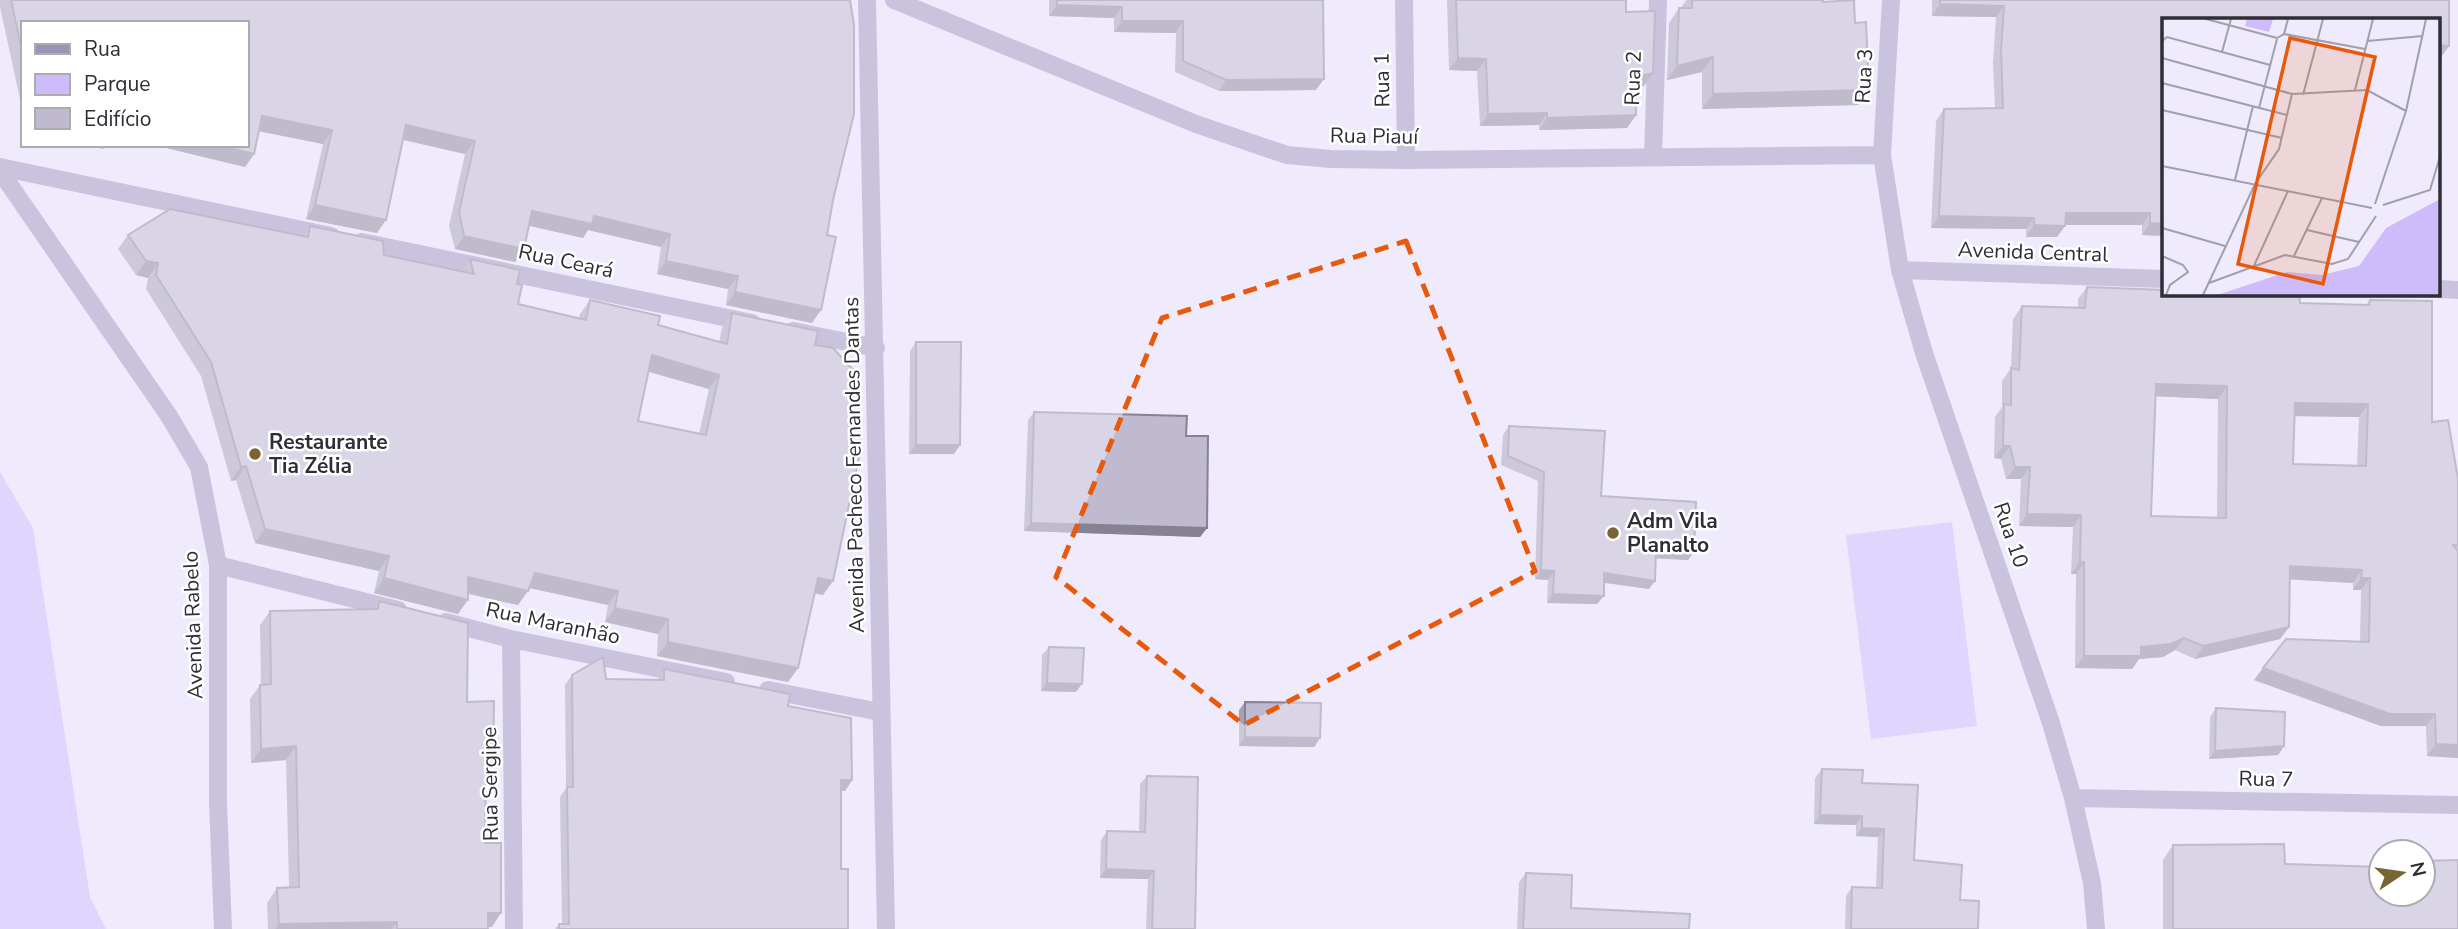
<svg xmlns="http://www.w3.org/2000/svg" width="2458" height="929" font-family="'Nunito Sans',sans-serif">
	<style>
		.green { fill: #cebbfc }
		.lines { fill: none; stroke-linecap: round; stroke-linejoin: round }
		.minor { stroke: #9d93b9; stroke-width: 18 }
		.wall { fill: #a4a0b2; fill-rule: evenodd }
		.shaded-wall { fill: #868291 }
		.building { fill: #bfbacf; stroke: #868291; stroke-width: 2; fill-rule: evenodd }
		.marked { fill: none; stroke: #e8590c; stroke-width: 5; stroke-dasharray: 14 9; stroke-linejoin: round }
		.poi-dot { fill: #796534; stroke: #fff; stroke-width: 2.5 }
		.labels { text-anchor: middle; stroke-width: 5; stroke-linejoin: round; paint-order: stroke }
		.street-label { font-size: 21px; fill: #2f2d35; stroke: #fff }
		.poi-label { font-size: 21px; font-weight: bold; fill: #2f2d35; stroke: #fff; text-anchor: start }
		.inset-road { fill: none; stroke: #a29fac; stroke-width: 2 }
		.view { fill: #e8590c; fill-opacity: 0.15; stroke: #e8590c; stroke-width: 3.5 }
		.inset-edge { fill: none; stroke: #2f2d35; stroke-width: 3.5 }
	</style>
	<rect width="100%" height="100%" fill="#efebfc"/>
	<path class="green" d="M0,472l33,56 57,369 16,32h-106z
		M1952,522l25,204 -106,13 -25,-204z"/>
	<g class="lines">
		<path class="minor" d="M867,0l19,929
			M894,0l302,124 91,31 44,4 75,1 476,-5
			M1404,0l2,160
			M1891,0l-9,155 18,115 24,83 127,370 22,75 19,85 4,46
			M1653,157l5,-157
			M0,167l331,69
			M0,171l169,245 30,51 19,98v238l5,126
			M362,242l390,81
			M1900,270l264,9
			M2439,289l19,1
			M793,331l83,17
			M218,565l180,45
			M446,622l65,17 215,43
			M511,639l3,290
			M768,690l112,22
			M2073,798l385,7"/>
	</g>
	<path class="wall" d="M0,0h850l-17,200 -21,123 -86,-18 2,-16 -71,-15 4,-27 -73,-17 -5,8 -54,-12 -14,36 -60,-13 -6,-23 16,-72 -62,-14 -26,93 -71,-14 17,-75 -64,-13 -5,23 -9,13 -91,-22h93l-224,-122v90l-23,-106z
		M1049,0h276l-2,2 -7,88 -97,1 -44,-19 1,-39 -62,-1v-14l-65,-2z
		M1447,0h179v12l18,74 -8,2v27l-9,13 -88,2v-5l-59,1 -3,-55 -28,-1z
		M1686,0h137v2l32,21 14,67 -11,15 -156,4v-37l-35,8 2,-57 10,-15h2z
		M1932,0h517v46l-8,11 -277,179 -22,-1v-10h-77l-8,12h-31v-8l-95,-1 5,-107 8,-12 51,-1 -2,-45 3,-46 -64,-1z
		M310,226l74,29 78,17 8,-13 47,25 1,20 61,15 1,-5 10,-14 68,25 61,17 3,-14 10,-15 83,32 8,250 -9,-2 -16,75 -10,14 -131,-26 1,-22 -53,-12 3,-17 -79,-17 -11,17 -50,-11 -10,20 -84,-21 5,-22 -124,-28 -19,-63 -5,1 -30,-105 -55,-87 2,-11 -12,-3 -18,-26 10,-14 176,1zM648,371l61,18 -10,45 -61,-13z
		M2087,287l213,16 66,2 4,-5 62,122 26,57v279l-31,-2 -1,-30h-45l-127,-46 106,-38 1,-52h-8v-7l-63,-4 -1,48 -9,12 -85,20 -20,-9 -12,7 -24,2 -7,10 -57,-1 1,-94h-5l2,-47 -54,-1 2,-47h-15l-5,-20 -7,-1 1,-41 7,-10v-26l9,-13 2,-49 9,-13 56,2v-9zM2156,396l62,3 -1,119 -66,-2zM2295,416l64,1 -2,49 -64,-2z
		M916,342l38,112h-45l1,-103z
		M1034,412l152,24 21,92 -7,9 -176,-6 4,-111z
		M1509,426l92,70 93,55 -6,9 -32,-2 -7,31 -45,-7 -7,22 -50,-1 1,-23 -13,-1 3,-98 -37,-16 2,-30z
		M379,601l88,101 19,80 -1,61 7,84h-4v2h-220l-1,-26 10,-15h12l-3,-128 -35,3 -1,-64 10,-14h1l-1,-60 10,-14 104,-2z
		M1049,647l27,45 -35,-1 1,-36z
		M664,669l124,37 64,74 -7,11h-4v78l7,60h-293l4,-5h3l-2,-127 6,-9 -1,-103 7,-10 34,4 51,1z
		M1245,702l75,36 -6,9 -75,-1v-36z
		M2216,708l68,38 -6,9 -69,4 1,-42z
		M1822,769l40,14 52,77 46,40 18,29h-133l1,-33 6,-9 24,1 2,-51 -22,-1v-11l-42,-1 1,-46z
		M1147,776l48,153h-49l2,-50 -48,-1 1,-38 6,-9 32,1 1,-48z
		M2173,845l112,19 96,30 77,35h-295v-69z
		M1526,873l45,35 118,21h-172l2,-47z"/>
	<path class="shaded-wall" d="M1940,4l64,2 -8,11 -64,-1z
		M1057,5l65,2 -8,11 -65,-2z
		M1122,21h61l-7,12 -62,-1z
		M2441,45l8,1 -8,11z
		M1713,57l-11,15 -35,8 10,-14z
		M1458,58l28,1 -9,12 -28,-1z
		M1653,73l-9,13 -17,4 8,-13z
		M1324,79l-8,11 -97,1 7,-11z
		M1869,90l-11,15 -156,4 11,-15z
		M1547,113l-8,12 -59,1 8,-12z
		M1636,115l-9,13 -88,2 8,-12z
		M262,116l70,14 -9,14 -70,-14z
		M406,125l69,16 -10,13 -69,-16z
		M86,145h20l-3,4z
		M154,145h65l35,9 -9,13z
		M315,205l71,15 -9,13 -71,-14z
		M532,211l62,5 76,18 -9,13 -73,-17 -5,8 -60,-14z
		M2066,213h84l-8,12h-85z
		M1939,216l95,2 -8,11 -95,-1z
		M2150,223l14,1v12l-22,-1z
		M2034,225l31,1 -8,11h-31z
		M464,236l60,13 -9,13 -60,-13z
		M146,261l12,2 -10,15 -12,-3z
		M666,261l72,15 -10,13 -71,-15z
		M735,292l86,18 -9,13 -86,-18z
		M652,355l67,20 -10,14 -67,-19z
		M2156,384l71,2 -9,13 -71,-3z
		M2295,403l73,1 -9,13 -73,-1z
		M916,445h44l-6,9h-45z
		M2003,446h7l-9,13 -7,-1z
		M246,466l-10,14 -5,1 10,-14z
		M2015,467h15l-9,12h-15z
		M2027,514l54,1 -8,12 -54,-1z
		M1031,523l176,5 -7,9 -176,-6z
		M265,529l124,27 -10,15 -124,-28z
		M1656,549l38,2 -6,9 -38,-2z
		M2080,562h4l-8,12h-5z
		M2290,566l72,4 -9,13 -72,-4z
		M1541,570l13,1 -6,9 -13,-1z
		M535,573l83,18 -10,14 -83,-18z
		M1604,573l51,8 -6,8 -51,-7z
		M468,577l60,14 -10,14 -60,-14z
		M384,578l84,22 -10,14 -84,-21z
		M818,578l15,3 -10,14 -15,-3z
		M2361,578h9l-9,12h-8z
		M1553,594l51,2 -7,8 -50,-1z
		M615,608l53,11 -10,15 -53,-12z
		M2289,627l-9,12 -85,20 8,-13z
		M2184,638l-9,12 -12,7 -24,2 -7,10 -57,-1 9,-12 57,-9z
		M668,642l130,26 -10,14 -131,-26z
		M2263,668l172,46 -9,12h-45l-127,-46z
		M1047,683l35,1 -6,8 -35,-1z
		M1245,737l75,1 -6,9 -75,-1z
		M2436,744l22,1v13l-31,-2z
		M296,746l-10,14 -35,3 10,-14z
		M2284,746l-6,9 -69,4 6,-8z
		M486,772h7l-10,14z
		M841,780h11l-7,11h-11z
		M1820,815l42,1 -6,9 -42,-1z
		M1862,828l22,1 -6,8 -22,-1z
		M1106,869l48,2 -6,8 -48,-1z
		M488,913h13l-9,14h-14z
		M397,922l-5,7h-117l4,-5z"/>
	<path class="building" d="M11,0h839l4,25v89l-21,86 -6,35 9,2 -15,73 -86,-18 3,-16 -72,-15 4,-27 -76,-18 -2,8 -60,-13 -8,38 -60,-13 -5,-24 16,-71 -69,-16 -20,95 -71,-15 17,-75 -70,-14 -8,38 -35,-9h28v-122h-224v33z
		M1057,0h266l1,79 -98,1 -43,-19v-40h-61v-14l-65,-2z
		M1456,0h170v12l29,-1 -2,62 -18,4 1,38 -89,3v-5l-59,1 -2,-55 -28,-1z
		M1692,0h131v2l31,-2 1,23 11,-1 3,68 -156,4v-37l-36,9 2,-58h13z
		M1940,0h509v46l-8,-1 -2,34v-60h-275v205l-14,-1v-10h-84l-1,13 -31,-1v-7l-95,-2 5,-107 59,-1 -2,-57 3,-45 -64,-2z
		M170,209l138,28 2,-11 73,15 1,14 90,19 -4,-15 50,11 -3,14 5,1 -4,19 68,16 4,-20 70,16 -2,9 69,19 5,-31 86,18 -3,14 18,3 23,25 5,75 -28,133 -15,-3 -20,90 -130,-26v-23l-53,-11 3,-17 -83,-18 -7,18 -60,-14v23l-84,-22 5,-22 -124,-27 -19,-63 -5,1 -30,-105 -55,-87 2,-12 -12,-2 -18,-26zM652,355l67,20 -13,60 -68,-14z
		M2087,287l77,3v4h135l1,9 69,2 1,-5 62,1v121l16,-2 10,59v66h-5l5,6v194l-22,-1 -1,-30h-45l-127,-46 23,-29 83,3 1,-64h-9l1,-8 -72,-4 -1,61 -86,19 -19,-8 -13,6 -30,3v9h-57v-94h-4l1,-47 -54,-1 3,-47h-15l-5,-21h-7l1,-42 7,1v-37l8,2 3,-64 63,2zM2156,384l71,2 -1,132 -75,-2zM2295,403l73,1 -2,62 -73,-2z
		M916,342h45l-1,103h-44z
		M1034,412l153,4 -1,20h22l-1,92 -176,-5z
		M1509,426l96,5 -4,65 95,6 -2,49 -38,-2 -1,32 -51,-8v23l-51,-2 1,-23 -13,-1 3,-98 -36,-16z
		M379,601l89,22 -1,79 27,-1 -1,71h-7l-1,71h16v70h-13v16h-91v-7l-118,2 -2,-36 22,-1 -3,-141 -35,3 -1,-64 11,-1 -1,-73 108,-2z
		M1049,647l35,1 -2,36 -35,-1z
		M603,657l3,22 58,1v-11l126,25 -2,12 63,12 1,62h-11v89h7v60h-289v-5h10l-2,-137h6l-1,-112z
		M1245,702l76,1 -1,35 -75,-1z
		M2216,708l69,4 -1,34 -69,5z
		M1822,769l41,1 -1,13 56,2 -4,75 48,5 -2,35 19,1 -1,28h-127l1,-42 30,1 2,-59 -22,-1v-12l-42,-1z
		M1147,776l51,1 -3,152h-43l2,-58 -48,-2 1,-38 38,1z
		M2284,844l1,20 96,3v27h42v-33l35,-1v69h-285v-84z
		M1526,873l46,2 -1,33 119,6 -1,15h-166z"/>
	<path d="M0 0H2458V929H0ZM1406,241l129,330 -291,154 -188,-148 106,-259z" fill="#efebfc" fill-opacity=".55" fill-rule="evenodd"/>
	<path class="marked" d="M1406,241l129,330 -291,154 -188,-148 106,-259z"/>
	<g class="poi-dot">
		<circle cx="255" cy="454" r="7"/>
		<circle cx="1613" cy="533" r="7"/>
	</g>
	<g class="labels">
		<g class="street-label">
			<text transform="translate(1864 76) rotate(-87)" y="7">Rua 3</text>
			<text transform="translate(1633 78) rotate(-88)" y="7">Rua 2</text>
			<text transform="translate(1382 80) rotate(-91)" y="7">Rua 1</text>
			<text transform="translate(1374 136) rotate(1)" y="7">Rua Piauí</text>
			<text transform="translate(2033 252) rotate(2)" y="7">Avenida Central</text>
			<text transform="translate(566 261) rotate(12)" y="7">Rua Ceará</text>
			<text transform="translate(854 465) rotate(-91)" y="7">Avenida Pacheco Fernandes Dantas</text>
			<text transform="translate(2011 535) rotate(71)" y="7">Rua 10</text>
			<text transform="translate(553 623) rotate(12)" y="7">Rua Maranhão</text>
			<text transform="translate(193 625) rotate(-92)" y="7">Avenida Rabelo</text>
			<text transform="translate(2266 779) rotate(1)" y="7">Rua 7</text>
			<text transform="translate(490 784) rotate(-91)" y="7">Rua Sergipe</text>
		</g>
		<g class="poi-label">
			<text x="269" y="449">Restaurante<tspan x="269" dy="24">Tia Zélia</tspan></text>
			<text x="1627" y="528">Adm Vila<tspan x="1627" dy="24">Planalto</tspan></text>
		</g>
	</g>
	<g transform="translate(2162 18)">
		<rect width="278" height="278" fill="#efebfc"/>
		<path d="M85,1h26l-4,13 -24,-6zM278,181v96h-223l70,-23 35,3 37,-9 27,-38z" fill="#cebbfc"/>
		<path class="inset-road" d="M44,1l71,19M122,16l81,15M115,20l7,-4 4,-15M0,23l5,-4 103,28M205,23l56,-5M60,34l9,-33M0,40l130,36 75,-4 39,21M0,65l125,32M193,72l18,-71M141,77l20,-76M97,90l18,-69M0,92l120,28M0,148l210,42M73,162l18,-74M213,186l31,-93 20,-92M221,187l47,-15 11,-37M0,210l63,18M145,212l52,12M0,238l21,9 5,7 -18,13 -4,10M132,238l28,-58M91,250l35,-77M47,265l76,-28 47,9 16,-5 28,-43M41,277l52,-111 24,-35 13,-55"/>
		<path class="view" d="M128,20l85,19 -52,227 -85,-20z"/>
		<rect width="278" height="278" class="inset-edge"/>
	</g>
	<rect x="21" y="21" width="228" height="126" fill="#ffffff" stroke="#acabae" stroke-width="2"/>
	<rect x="35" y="44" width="35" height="10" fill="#9d93b9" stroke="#acabae" stroke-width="2"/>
	<text x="84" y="56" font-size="21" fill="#2f2d35">Rua</text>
	<rect x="35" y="74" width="35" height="21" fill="#cebbfc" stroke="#acabae" stroke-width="2"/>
	<text x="84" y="91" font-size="21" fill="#2f2d35">Parque</text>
	<rect x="35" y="108" width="35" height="21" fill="#bfbacf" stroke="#acabae" stroke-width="2"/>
	<text x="84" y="126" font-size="21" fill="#2f2d35">Edifício</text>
	<g transform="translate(2402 873) rotate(77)"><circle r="33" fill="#ffffff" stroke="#acabae" stroke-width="2"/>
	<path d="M0-5L12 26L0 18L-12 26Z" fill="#796534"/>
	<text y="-10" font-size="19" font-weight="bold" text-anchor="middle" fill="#2f2d35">N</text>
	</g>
</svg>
